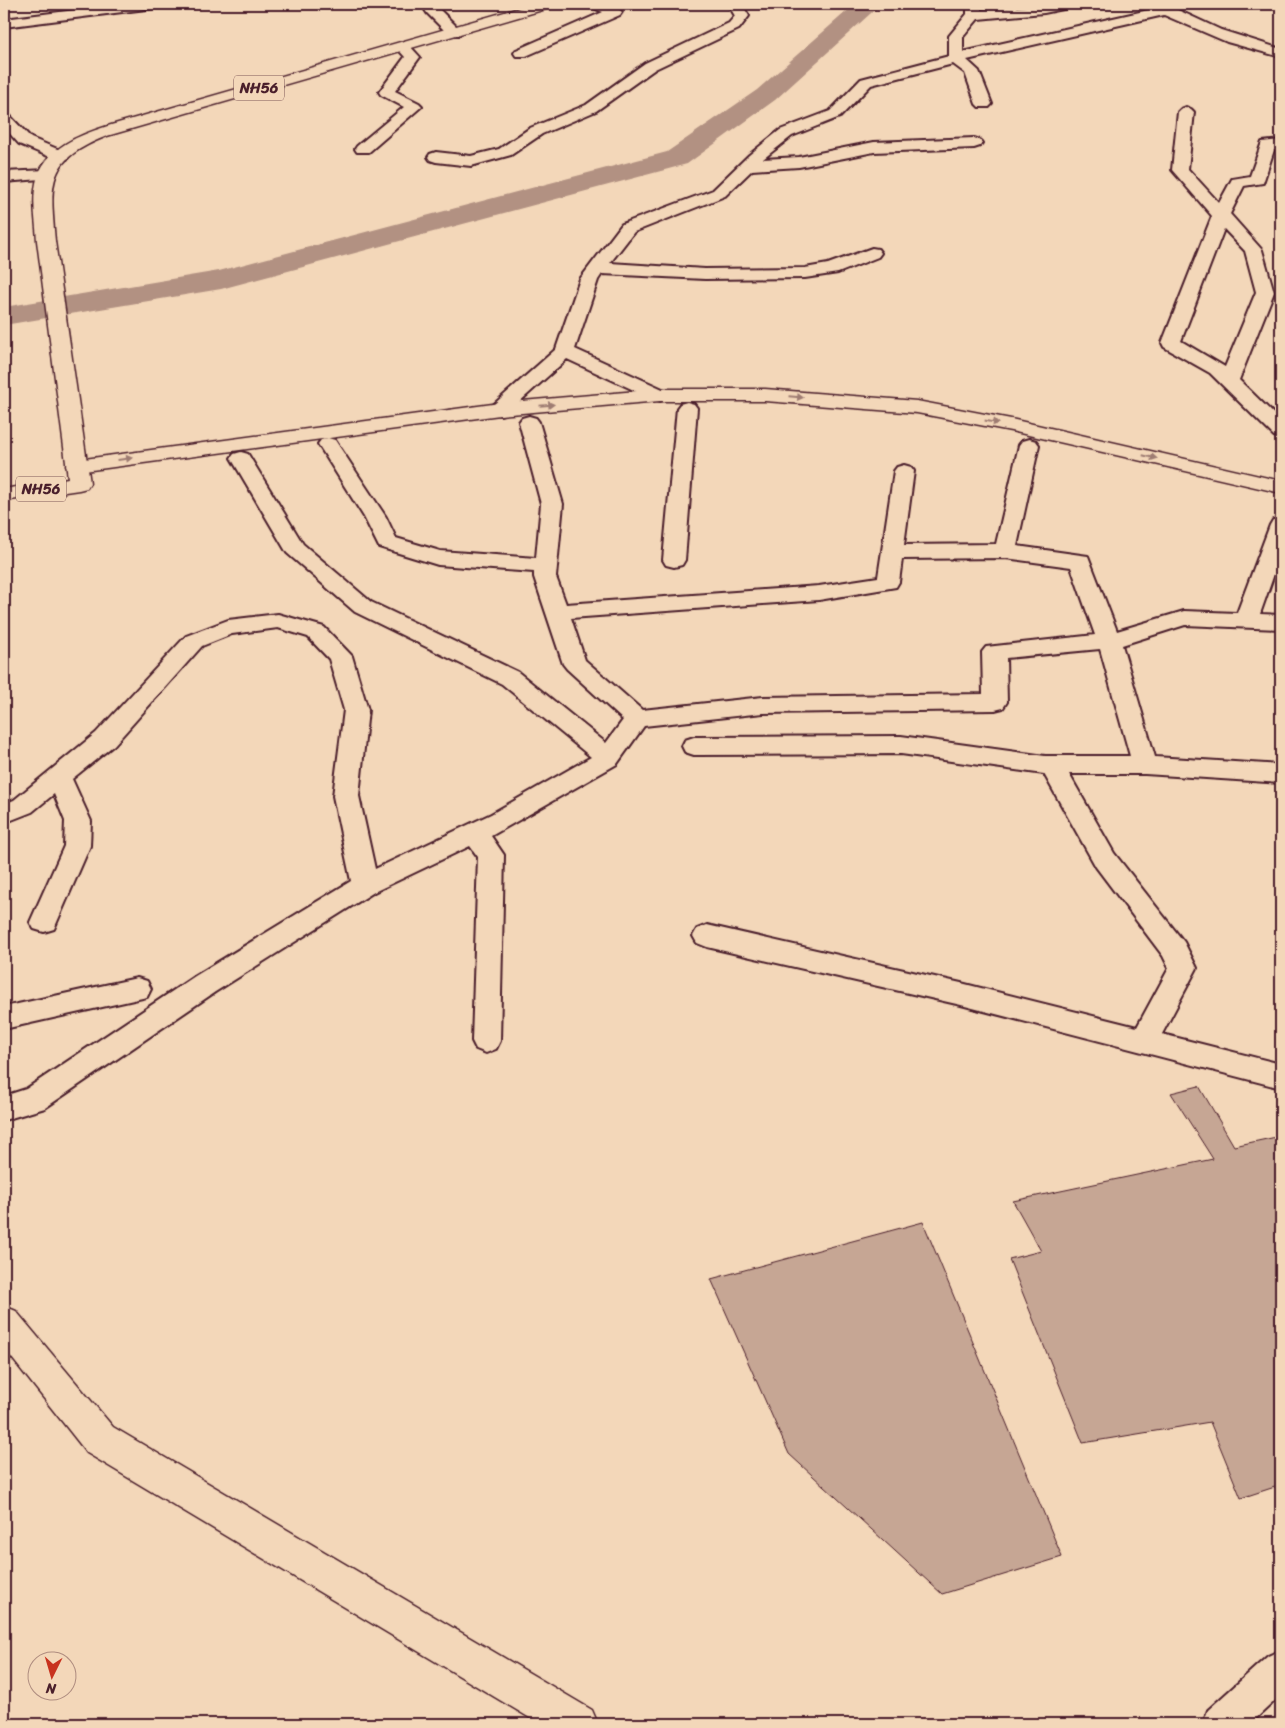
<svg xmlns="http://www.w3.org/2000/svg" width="1285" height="1728" font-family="Sriracha,sans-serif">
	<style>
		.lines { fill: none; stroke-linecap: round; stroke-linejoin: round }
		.river { fill: #b29182; fill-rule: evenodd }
		.building { fill: #c6a694; stroke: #4a1f2b }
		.street-casing { stroke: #4a1f2b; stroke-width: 4 }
		.secondary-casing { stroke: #4a1f2b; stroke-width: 3 }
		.primary-casing { stroke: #4a1f2b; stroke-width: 3 }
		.highway-casing { stroke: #4a1f2b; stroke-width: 3 }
		.street { fill: #f3d7b9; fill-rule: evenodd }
		.secondary { fill: #f3d7b9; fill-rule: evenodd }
		.primary { fill: #f3d7b9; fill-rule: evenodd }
		.highway { fill: #f3d7b9; fill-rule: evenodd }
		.oneway { fill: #9e7b72 }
		.labels { text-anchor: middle; stroke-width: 5; stroke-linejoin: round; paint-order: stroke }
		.shield { fill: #f3d7b9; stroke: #7d5656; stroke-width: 1 }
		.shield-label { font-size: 15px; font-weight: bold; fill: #4a1f2b }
	</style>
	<rect width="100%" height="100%" fill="#f3d7b9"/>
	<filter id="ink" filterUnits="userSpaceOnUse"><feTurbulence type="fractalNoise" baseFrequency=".02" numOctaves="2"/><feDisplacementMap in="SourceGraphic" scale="10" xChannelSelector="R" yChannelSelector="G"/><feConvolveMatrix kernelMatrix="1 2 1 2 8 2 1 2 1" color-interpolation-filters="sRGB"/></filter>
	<g filter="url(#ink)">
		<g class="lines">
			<path class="river" d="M855,4h26l-106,96 -88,64 -466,125 -217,36v-18l215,-36 448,-119 90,-62z"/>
		</g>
		<path class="building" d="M1199,1086l35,60 47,-10v349l-40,13 -31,-76 -127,21 -74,-184 32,-8 -28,-50 200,-42 -42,-66z
			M923,1222l139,335 -120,37 -153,-140 -78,-175z"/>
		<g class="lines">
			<g class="street-casing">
				<path id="street" d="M123,4h38l-7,4 -150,19v-8z
					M427,4h14l-2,5 20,20 2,3 -2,3h-10l-22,-22 -2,-3z
					M589,4c11,-1 25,-1 33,8l-2,3 -94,41h-10l-2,-3 2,-3 87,-38 -12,-5z
					M728,4h14l7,12 -10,13 -84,40 -59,42 -54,23 -31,21 -40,11 -35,-4 -6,-2 -2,-3 2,-3 6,-2 35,4 28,-7 31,-21 56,-23 59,-42 84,-40 6,-7z
					M967,4h14v6l68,-6h26l-2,3 -29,6 -66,6 -15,18v15l190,-43 -5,-5h17l56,26 60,19v8l-54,-15 -63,-27 -197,45 12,11 13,33 -3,3h-10l-3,-3 -11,-31 -12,-9 -82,21 -31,32 -48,19 -29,23 36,-2 75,-15 100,-4 6,2 2,3 -2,3 -6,2 -100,4 -75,15 -47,3 -27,26 -91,36 -24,31 95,6 100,-1 23,-4 44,-16 6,1 3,4 -3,4 -40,16 -33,5 -100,1 -103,-5 -4,6 -23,69 92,42 3,4 -3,4 -7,2 -7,-2 -86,-40 -60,54 -7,2 -7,-2 -3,-4 3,-4 63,-56 24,-70 42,-55 91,-34 36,-35 31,-25 50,-19 31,-32 88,-23v-20l18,-22z
					M403,43l5,1 12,13 -25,34 24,12 3,3 -53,46h-12l-2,-3 2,-3 47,-39 -23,-12 -2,-3 26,-35 -9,-10 2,-3z
					M1186,107l5,2 3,3 -6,57 31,34 13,-24 18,-3 12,-34 19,-2v10h-7l-11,33 -19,3 -14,28 32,36 12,42 -35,88 42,41v17l-7,-2 -64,-63 -46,-26 -2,-4 50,-127 -40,-46 6,-58 3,-3zM1224,229l21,22 11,41 -31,75 -44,-26z
					M4,113l5,2 22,23 36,15 2,3 -2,3h-12l-36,-15 -15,-17z
					M47,170l6,2 2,3 -2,3 -49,4v-10z
					M687,402l7,2 3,4 -12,152 -3,5 -8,2 -8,-2 -3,-5 14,-152 3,-4z
					M529,416l7,2 3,4 24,82 -7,73 10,27 253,-18 59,-9 16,-106 3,-4 7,-2 7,2 3,4 -10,74 92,-1 23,-99 3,-4 7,-2 7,2 3,4 -22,101 71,10 29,75 67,-20 53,2 33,-88 3,-5 8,-1v35l-21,60 21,1v14l-96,-4 -63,20 33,112 126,8v18l-136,-9h-76l45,79 70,89 13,26 -35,66 119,30v24l-320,-83 -254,-58 -10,-4 -4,-7 4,-7 10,-4 254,58 176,44 32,-59 -6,-12 -67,-89 -52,-93 -143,-20 -207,1 -9,-3 -3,-6 3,-6 9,-3 207,-1 144,20h85l-30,-107 -94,9 1,44 -4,6 -8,2 -232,3 -119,13 -27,38 -126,72 13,19 -4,186 -4,8 -10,4 -10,-4 -4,-8 6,-184 -8,-11 -96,46 -159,100 -170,116 -41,12v-24l22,-7 169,-113 156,-95 -18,-85 11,-86 -15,-51 -21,-22 -30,-9 -46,6 -30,12 -88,99 -42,34 19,42 -1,25 -36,83 -10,3 -10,-3 -4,-7 34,-76 1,-25 -11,-27 -22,18 -28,11v-19l10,-4 82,-67 90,-97 42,-16 50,-6 46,13 28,29 16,54 -9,86 16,73 116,-55 100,-57 -89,-73 -147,-72 -68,-59 -56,-95 3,-4 7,-2 7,2 55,90 68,58 147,70 88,71 17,-23 -56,-51 -4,-5 -29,-87v-5l-96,-7 -59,-18 -15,-30 -46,-73 3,-4 7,-2 7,2 51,77 10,21 44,13 96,7 5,-54 -22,-82 3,-4zM1005,558l66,9 24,68 -109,12 -4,5 1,42 -220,3 -121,13 -57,-50 -14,-42 248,-18 77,-13 3,-5 3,-23z
					M137,978l10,3 4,8 -4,8 -143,32v-22z
					M1281,1650v45l-31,29h-47l5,-14 60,-54z"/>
			</g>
			<g class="secondary-casing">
				<path id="secondary" d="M4,1306l12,5 97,116 479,283 6,14h-58l-453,-271 -83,-105z"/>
			</g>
			<g class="primary-casing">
				<path id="primary" d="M660,389h105l152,12 94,18 270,62v12l-270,-62 -94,-18 -152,-12h-105l-160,14 -423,57 -8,-1 -3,-5 3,-5 8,-1 423,-57z"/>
			</g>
			<g class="highway-casing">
				<path id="highway" d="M533,4h22l-2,3 -446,129c-61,24 -57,46 -52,105l35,242 -3,5 -8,2 -75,11v-12l64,-11 -31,-237c-1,-19 -5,-39 -1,-58 7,-35 45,-49 75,-58z"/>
			</g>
			<use href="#street" class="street"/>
			<use href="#secondary" class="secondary"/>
			<use href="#primary" class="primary"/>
			<use href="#highway" class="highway"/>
		</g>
		<defs><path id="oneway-solid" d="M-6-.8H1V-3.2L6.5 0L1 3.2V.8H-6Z" transform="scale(1.25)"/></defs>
		<g class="oneway">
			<use href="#oneway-solid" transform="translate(796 397) rotate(5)"/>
			<use href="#oneway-solid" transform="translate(547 405) rotate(-5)"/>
			<use href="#oneway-solid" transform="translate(992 422) rotate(11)"/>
			<use href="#oneway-solid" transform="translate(1150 457) rotate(13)"/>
			<use href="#oneway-solid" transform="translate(125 459) rotate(-8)"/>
		</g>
	</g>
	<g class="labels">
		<g class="shield">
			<rect x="234" y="75.5" width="50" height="25" rx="4"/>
			<rect x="16" y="476.5" width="50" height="25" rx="4"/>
		</g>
		<g class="shield-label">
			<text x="259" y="93">NH56</text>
			<text x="41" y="494">NH56</text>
		</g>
	</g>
	<rect width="1285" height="1728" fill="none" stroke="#f3d7b9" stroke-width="20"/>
	<rect x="10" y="10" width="1265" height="1708" fill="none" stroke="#4a1f2b" stroke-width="2" filter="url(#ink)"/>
	<g transform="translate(52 1676) rotate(185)"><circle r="24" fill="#f3d7b9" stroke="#af8d80"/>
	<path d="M0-4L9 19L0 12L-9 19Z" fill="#c8321e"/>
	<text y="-8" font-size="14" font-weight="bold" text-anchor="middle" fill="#4a1f2b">N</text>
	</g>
</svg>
